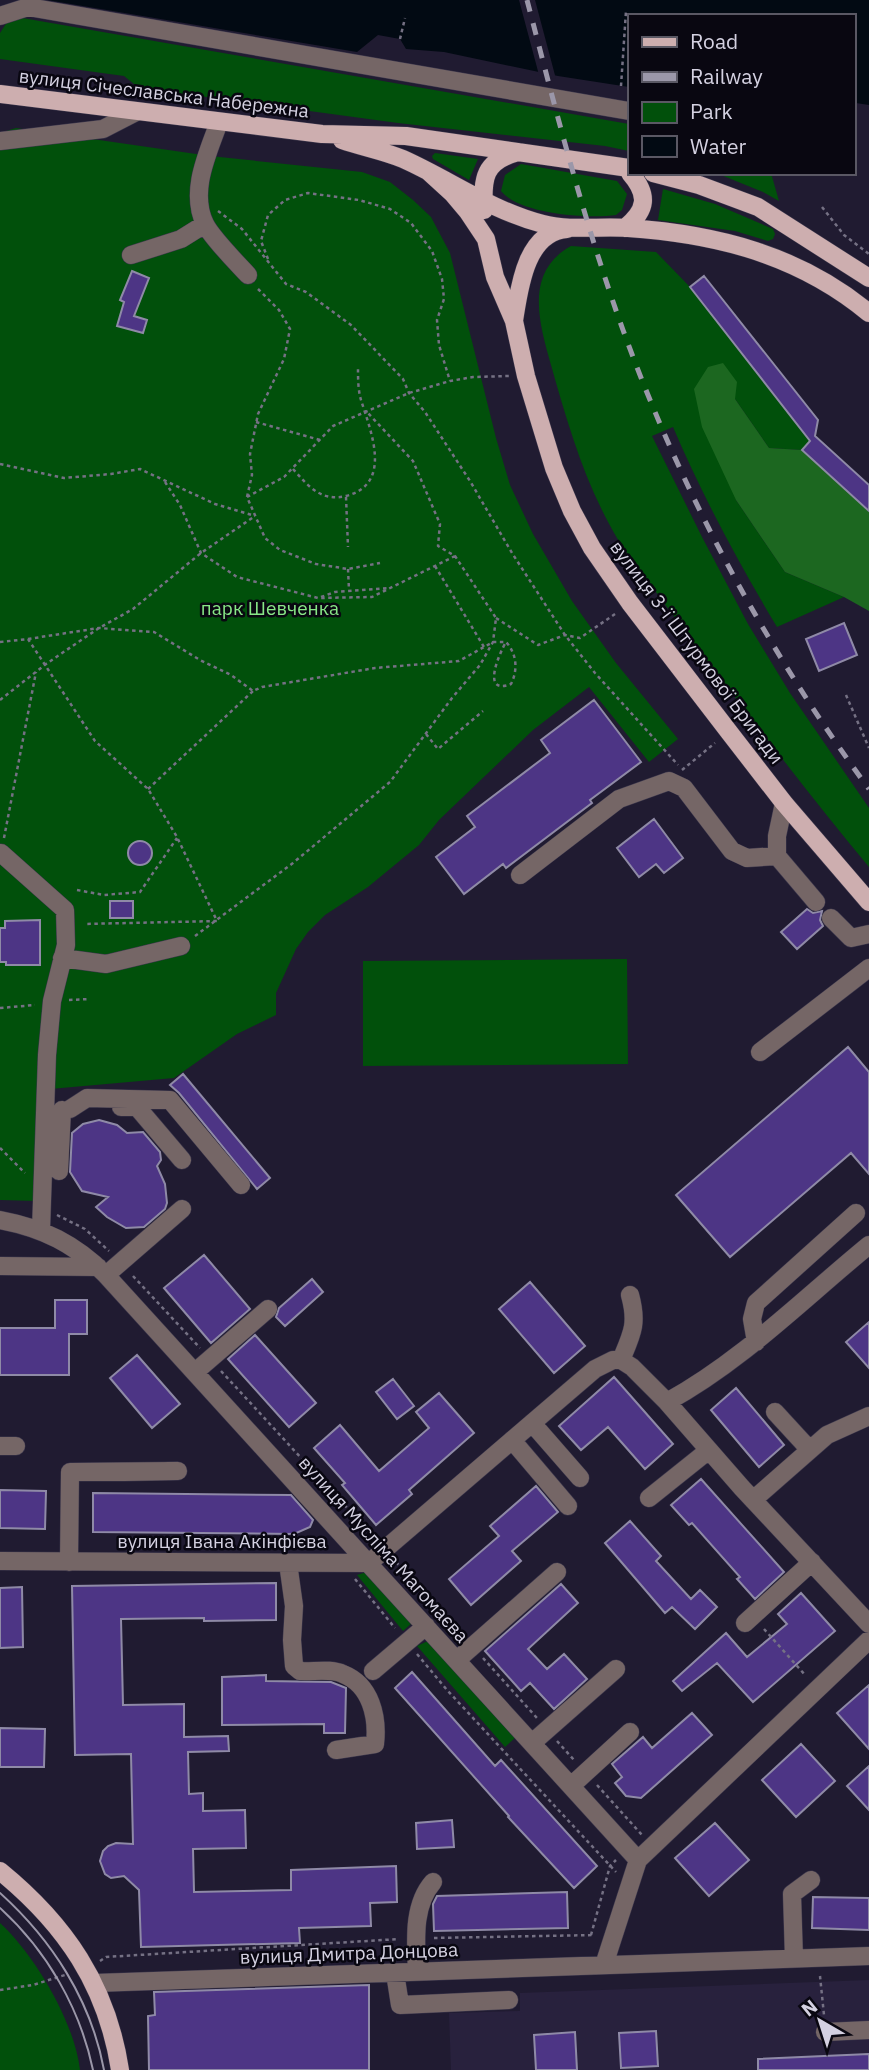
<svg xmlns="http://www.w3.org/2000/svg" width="869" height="2070" font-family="'IBM Plex Sans',sans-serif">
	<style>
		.built { fill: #28213d }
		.green { fill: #01500b }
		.forest { fill: #1c6720 }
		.water { fill: #020a13 }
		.pier { fill: #201b31 }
		.building { fill: #4d3585; stroke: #8f8aa7; stroke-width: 2 }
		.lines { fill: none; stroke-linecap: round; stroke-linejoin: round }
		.minor-casing { stroke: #3d384d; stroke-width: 19 }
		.major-casing { stroke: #3d384d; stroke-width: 19 }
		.path { stroke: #757184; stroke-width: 2.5; stroke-dasharray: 3.5 3.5; stroke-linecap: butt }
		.minor { stroke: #756666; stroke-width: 18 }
		.major { stroke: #cdaeaf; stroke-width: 18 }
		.tram { stroke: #9b97a9; stroke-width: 2 }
		.rail { stroke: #9b97a9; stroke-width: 5; stroke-dasharray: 12 12; stroke-linecap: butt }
		.labels { text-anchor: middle; stroke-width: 5; stroke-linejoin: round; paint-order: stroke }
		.street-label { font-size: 19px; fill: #d4d1e1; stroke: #090711 }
		.park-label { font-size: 19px; fill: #88e787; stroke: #090711 }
	</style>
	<rect width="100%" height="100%" fill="#201b31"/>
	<path class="built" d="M869,1980v90h-418l-2,-57 71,-2v-18z"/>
	<path class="green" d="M11,16l618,108v27l-24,-5 -207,-23 -259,-35 -15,-12 -124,-17v-26z
		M16,128l194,28 152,16 28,10 23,18 18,17 19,36 46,185 14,47 23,49 39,67 44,62 62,76 -29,23 -60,-75 -56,43 -94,90 -20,25 -51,42 -43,28 -17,17 -12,17 -20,44v22l-39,19 -63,44 -135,12 -2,111 -37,-1v-1067z
		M435,153l43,6 -9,21 -36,-21 -1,-3z
		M521,164l96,17 10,13 -5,16 -6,5c-28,4 -97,-1 -115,-24l4,-16z
		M716,173h55l8,28 -16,-9z
		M663,189l52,15 58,25 2,5 -2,5 -5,2 -33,-10 -77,-11z
		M571,246l85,6 34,35 120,154 -8,9 -33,-2 -34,-49 -12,-35 13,136 49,72 59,25 -67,30c-39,-65 -74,-130 -104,-200l-21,9 50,101 46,87 42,69 79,115v59c-56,-67 -108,-136 -161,-205 -21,-28 -42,-56 -63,-85 -9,-13 -20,-25 -28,-39 -32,-54 -49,-113 -66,-173 -12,-43 -27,-93 20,-119z
		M627,959l1,105 -265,2v-105z
		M370,1571l43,51 -10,9 -46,-56z
		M430,1640l86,97 -11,10 -88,-101z
		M0,1923c35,32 75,100 80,147h-80z"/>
	<path class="forest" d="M723,363l14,19 -2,17 34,49 33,2 67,61v100l-25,-14 -59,-25 -49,-72 -34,-73 -8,-38 14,-22z"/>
	<path class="water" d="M47,0h822v105l-13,-2 -3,7v-94h-224v71l-71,-11 -114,-24 -38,-3 -6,-10 -22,-4 -21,17z"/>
	<path class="pier" d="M519,0h16l21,79 -17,-4z"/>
	<path class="building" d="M132,271l17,7 -15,38 13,4 -4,13 -26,-7 7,-24 -4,-2z
		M704,276l114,144 -3,16 54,49v26l-67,-61 8,-9 -120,-154z
		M844,623l13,32 -38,16 -13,-32z
		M594,700l47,62 -51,38 2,3 -86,65 -3,-4 -39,30 -28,-37 39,-30 -8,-11 83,-63 -9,-13z
		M654,819l29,39 -19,15 -8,-9 -17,13 -22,-29z
		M128 853a12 12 0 1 1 24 0a12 12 0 1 1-24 0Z
		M110,901h23v17h-23z
		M807,909l6,4 9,-2 -2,9 3,6 -26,23 -16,-17z
		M40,920v45h-34v-3h-6v-34h5v-7z
		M848,1047l21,25v102l-18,-21 -121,104 -54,-62z
		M183,1074l87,104 -13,11 -78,-96 -9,-8z
		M99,1120l18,5 10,8 16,-1 17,20 1,8 -4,6 8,18 2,19 -2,6 -21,18 -18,1 -19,-11 -11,-10 12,-10 -26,-6 -12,-19 2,-39 11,-9z
		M204,1255l46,54 -39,34 -47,-55z
		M312,1279l11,13 -38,34 -9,-9 3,-9z
		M530,1282l55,64 -31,27 -55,-64z
		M55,1300h32v34h-18v41h-69v-47h55z
		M869,1322v46l-23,-26z
		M255,1335l61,68 -27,24 -61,-68z
		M137,1355l43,49 -28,24 -42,-50z
		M614,1377l59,67 -28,25 -37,-42 -27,23 -22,-24z
		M393,1379l21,27 -17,13 -21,-27z
		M736,1388l48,57 -25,22 -48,-57z
		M439,1393l35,40 -65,57 3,4 -36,31 -34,-40 3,-2 -31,-35 26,-23 39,46 50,-43 -13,-16z
		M701,1479l83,93 -29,27 -18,-20 3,-2 -48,-54 -3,2 -18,-20z
		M536,1486l22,26 -46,39 9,10 -50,44 -22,-26 50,-43 -9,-10z
		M0,1490l46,1 -1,38 -45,-1z
		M93,1493l198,2 22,25 -3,7 -16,7 -201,-2z
		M630,1521l31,35 -5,5 35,38 9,-9 17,17 -22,22 -23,-22 -7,6 -60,-70z
		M276,1583v37l-72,1v-3l-83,1 2,86 61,-1v33l44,-1 1,15 -41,1 1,42 14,-1v18l42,-1 1,38 -53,1 1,43 97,-2v-20l105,-4 1,36 -27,1 1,23 -72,2 1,15 -159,4 -2,-57 -15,-14 -13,2 -6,-4 -5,-13 3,-10 5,-5 8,-3 17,1 -2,-90 -56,1 -3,-169z
		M561,1584l17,19 -50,46 19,20 17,-15 23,25 -33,30 -24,-26 -9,8 -36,-40z
		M22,1587l1,60 -23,1v-60z
		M801,1593l34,38 -82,71 -36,-39 -35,28 -9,-10 53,-48 21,24 40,-33 -9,-10z
		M412,1672l83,94 6,-6 96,106 -23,22 -66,-71 1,-1 -114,-128z
		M266,1675v6l65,1 15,6 -1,45h-21v-9l-102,1v-48z
		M869,1685v64l-32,-36z
		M692,1713l20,22 -71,63 -15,-2 -11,-13 7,-6 -10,-13 31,-27 9,11z
		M0,1728l45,1 -1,38h-44z
		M801,1744l34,37 -39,36 -34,-37z
		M869,1766v44l-22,-24z
		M452,1820l2,27 -37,2 -1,-26z
		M715,1823l34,37 -40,36 -34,-38z
		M567,1892l1,36 -134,3 -1,-27 4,-8z
		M813,1897l56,1v32l-57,-2z
		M369,1985v85h-220l-1,-54 7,-1 -1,-23z
		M656,2031l2,35 -37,2 -2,-35z
		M575,2032l2,38h-41l-2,-35z
		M869,2054v16h-111v-11z"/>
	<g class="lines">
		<g class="minor-casing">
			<path id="minor" d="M0,16l28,-9 601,104
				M219,122c-11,31 -30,69 -14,102 7,14 31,38 43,51
				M0,141l103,-12 33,-17
				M131,255l50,-16 24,-15
				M784,803l-7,33v20l39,46
				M1,853l64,57 1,35 -14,56 -5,54 -6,175
				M520,875l99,-76 50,-18 15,7 48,63 15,7 30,-2
				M831,918l20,20 18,-4
				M62,958l44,6 75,-18
				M760,1052l109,-84
				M121,1107h16l45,53
				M70,1109l17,-11 83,2 71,85
				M59,1171l3,-61
				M0,1220c43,8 75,24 106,55l532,585
				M0,1266l98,1
				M106,1275l76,-66
				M756,1342l-4,-23 4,-16 100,-90
				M621,1360l11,7 35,35 75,86 127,136
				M621,1360c11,-26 17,-36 9,-65
				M195,1372l73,-63
				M667,1402c75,-41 136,-103 202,-157
				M775,1412l34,37
				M532,1423l48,55
				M512,1440l56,66
				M0,1446h16
				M649,1498l60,-48
				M753,1500l74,-65 42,-19
				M0,1561l369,2 226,-194 18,-9h8
				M69,1562l1,-90 108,-1 -54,1
				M288,1563l6,43 -2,34 2,26 6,5c13,1 31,-3 43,3 28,11 35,43 32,70l-39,6
				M745,1623l67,-61
				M457,1660l100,-88
				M373,1671l53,-45
				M532,1743l84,-74
				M571,1786l59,-54
				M794,1959l-2,-65 19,-14
				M604,1965l34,-105 231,-220
				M417,1972c-1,-30 -5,-66 16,-90
				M395,1973l5,32 109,-5
				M95,1983l774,-27
				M825,2032l44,-2"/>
		</g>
		<g class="major-casing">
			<path id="major" d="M0,94l322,40 84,2 223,32
				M342,140c20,7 42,11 61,19 47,21 89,52 140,65 28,7 56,2 85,4 89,6 171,27 241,85
				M429,172l23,21 16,19 18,27 9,38 19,44 12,55 28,92 18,43 20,37 38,55 99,129 55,71 85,99
				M653,173l46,12 59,22 111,71
				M484,210c-2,-32 0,-49 34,-58
				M625,228c22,-18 24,-33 5,-55
				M514,321c5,-31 11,-89 53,-92
				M0,1871c65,53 107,114 120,199"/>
		</g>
		<path class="path" d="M400,39l5,-21
			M621,86l5,-75
			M822,207l22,28 25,19
			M218,211l24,18 44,55 20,8 45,33 52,54 6,14 16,19 45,69 42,72 53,82 30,38 83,92
			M268,259l-7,-18 7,-26 17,-15 23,-7 51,7 31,9 21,14 21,28 10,28 2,20 -7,21 2,25 11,36
			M258,289l21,21 11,19 -6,30 -26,55 -8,40 2,21 -5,22 18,41 15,12 36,14 32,5 32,-6
			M256,422l64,18
			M0,464l64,14 47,-4 29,-5 75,35 40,12
			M293,469c15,17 28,33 53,27 47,-12 25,-64 15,-96 -3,-10 -3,-22 -3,-32
			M165,482l15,23 21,48 36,24 81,21 54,-1 83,-41
			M247,497l37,-20 49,-51 76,-33 41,-12 23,-4 36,-1
			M346,497l2,50
			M435,566l49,81
			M348,569l1,21
			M321,597l14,-5 55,-4
			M496,618l42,27 27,-10 15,3 35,-24
			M28,639l71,-11 55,4 46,28 31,15 22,16 9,-4 113,-19 84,-7 34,-19h13c11,12 12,28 5,42 -31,12 -11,-32 -5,-42
			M0,642l28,-3 67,102 53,48 29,48 40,84 -133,3
			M846,695l23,53
			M0,700l46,-36 53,-36 34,-19 68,-56 54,-37
			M426,734l12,15 45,-38
			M682,770l33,-27
			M148,789l105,-98
			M4,838l32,-166
			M77,890l27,5 36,-3 37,-54
			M195,936l98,-73 97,-81 62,-84 28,-33 13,-23 3,-24 -41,-62 -17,-10 2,-22 -27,-63 -47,-50
			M69,1000l21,-1
			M0,1008l35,-3
			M0,1148l25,25
			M57,1215l28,14 24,22
			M133,1276l67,72
			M221,1371l152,165
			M396,1562l66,73
			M355,1579l40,49
			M764,1629l42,47
			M417,1654l30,36 169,182
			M483,1658l54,60
			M557,1741l17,19
			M597,1785l45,50
			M591,1935l19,-69 6,-6
			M434,1938l161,-3
			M100,1961l6,-4 293,-18
			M820,1976l4,39
			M0,1990l33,-5 35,-11"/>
		<use href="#minor" class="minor"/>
		<use href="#major" class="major"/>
		<path class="tram" d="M0,1893c52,47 91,107 104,177
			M0,1908c47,43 80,100 93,162"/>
		<path class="rail" d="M527,0c29,111 57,222 96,330 59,163 143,319 246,459"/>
	</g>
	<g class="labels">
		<g class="street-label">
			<text transform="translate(164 93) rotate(7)" y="7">вулиця Січеславська Набережна</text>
			<text transform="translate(697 652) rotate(53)" y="7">вулиця 3-ї Штурмової Бригади</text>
			<text x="222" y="1548">вулиця Івана Акінфієва</text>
			<text transform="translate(384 1549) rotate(48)" y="7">вулиця Мусліма Магомаєва</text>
			<text transform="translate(349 1953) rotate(-2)" y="7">вулиця Дмитра Донцова</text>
		</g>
		<g class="park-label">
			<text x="270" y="615">парк Шевченка</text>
		</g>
	</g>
	<rect x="628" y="14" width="228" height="161" fill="#090711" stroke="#5a5864" stroke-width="2"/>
	<rect x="642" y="37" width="35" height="10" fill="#cdaeaf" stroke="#5a5864" stroke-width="2"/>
	<text x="690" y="49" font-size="21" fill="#d4d1e1">Road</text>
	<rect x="642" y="72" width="35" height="10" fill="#9b97a9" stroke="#5a5864" stroke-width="2"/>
	<text x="690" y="84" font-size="21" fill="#d4d1e1">Railway</text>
	<rect x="642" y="102" width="35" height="21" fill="#01500b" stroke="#5a5864" stroke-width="2"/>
	<text x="690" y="119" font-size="21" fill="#d4d1e1">Park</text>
	<rect x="642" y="136" width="35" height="21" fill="#020a13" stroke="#5a5864" stroke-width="2"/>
	<text x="690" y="154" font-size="21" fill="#d4d1e1">Water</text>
	<g transform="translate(820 2021) rotate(321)" stroke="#090711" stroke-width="5" paint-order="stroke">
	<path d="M0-5L12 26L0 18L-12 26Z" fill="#d4d1e1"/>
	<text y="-10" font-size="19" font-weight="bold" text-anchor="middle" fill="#d4d1e1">N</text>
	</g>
</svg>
